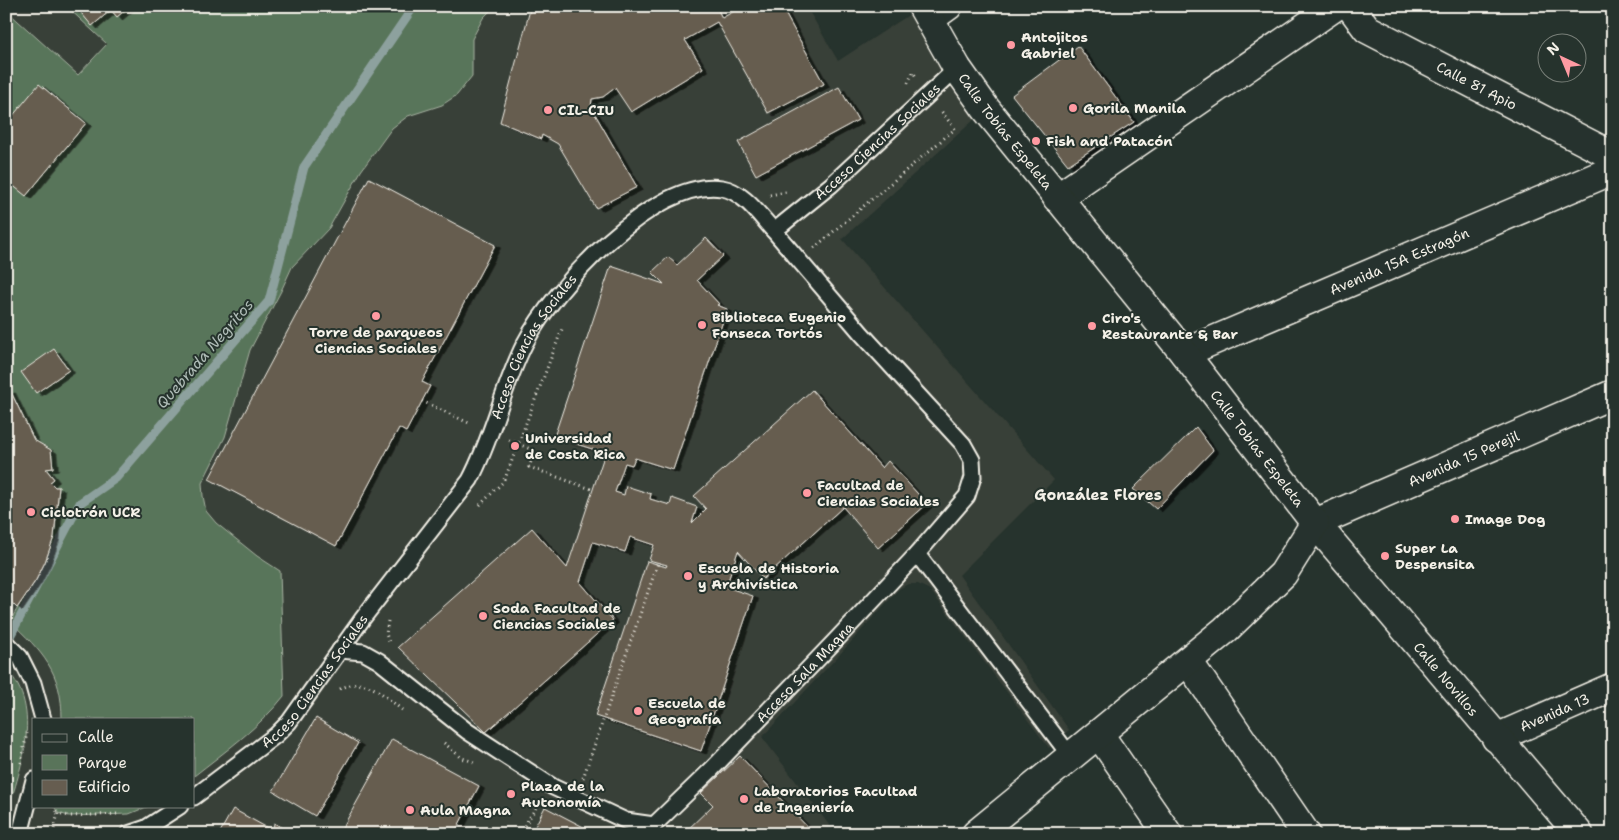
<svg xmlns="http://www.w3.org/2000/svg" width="1619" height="840" font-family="'Shantell Sans',sans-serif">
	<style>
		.built { fill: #394038; fill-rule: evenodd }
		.green { fill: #59745a; stroke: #a6b2a1 }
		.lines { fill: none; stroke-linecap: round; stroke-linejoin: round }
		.stream { stroke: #8da19e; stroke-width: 9 }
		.building { fill: #665d50; stroke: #f4f1e8; filter: url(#shadow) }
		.lane-casing { stroke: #f4f1e8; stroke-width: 19 }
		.street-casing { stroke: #f4f1e8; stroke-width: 31 }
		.secondary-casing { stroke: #f4f1e8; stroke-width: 31 }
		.path { stroke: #f4f1e8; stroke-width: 3; stroke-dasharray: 1 4; stroke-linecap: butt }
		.lane { stroke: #26332d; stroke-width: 15 }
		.street { stroke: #26332d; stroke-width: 28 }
		.secondary { stroke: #26332d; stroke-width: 28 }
		.poi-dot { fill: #ff9aa2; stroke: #26332d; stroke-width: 2 }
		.labels { text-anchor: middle; stroke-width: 4; stroke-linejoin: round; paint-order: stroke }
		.poi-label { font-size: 14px; font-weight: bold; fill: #f4f1e8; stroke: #26332d; text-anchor: start }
		.street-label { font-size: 14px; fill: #f4f1e8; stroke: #26332d }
		.water-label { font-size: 15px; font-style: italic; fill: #afbcb7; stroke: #26332d }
		.neighbourhood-label { font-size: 15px; font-weight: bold; fill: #f4f1e8; stroke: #26332d }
	</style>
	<defs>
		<filter id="shadow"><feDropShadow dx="5.5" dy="3" stdDeviation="0" flood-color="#0009"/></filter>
	</defs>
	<rect width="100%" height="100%" fill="#26332d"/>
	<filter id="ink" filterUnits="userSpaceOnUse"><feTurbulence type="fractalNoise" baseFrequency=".02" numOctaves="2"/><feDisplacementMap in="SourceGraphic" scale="10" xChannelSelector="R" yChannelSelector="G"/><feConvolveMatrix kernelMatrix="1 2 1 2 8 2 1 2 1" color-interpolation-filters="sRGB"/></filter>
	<g filter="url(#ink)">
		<path class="built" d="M6,6h800l32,55 77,-50 71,98 -144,130 212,241 -95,95 110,155 -20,18 -119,-158 -12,-6h-10l-9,5 -60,66 -77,82 74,97h-830zM34,719h160v87h-160z"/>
		<path class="green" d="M66,6h429l-12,12 -11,21v37l-15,19 -15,10 -34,11 -16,12 -31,43 -32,57 -37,39 -11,24 -31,59 -25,87 -23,46 1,13 3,15 10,12 41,33 23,15 4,125c-23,30 -61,57 -90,80v-57h-132c0,-48 -20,-67 -52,-98 16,-28 35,-52 43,-83 5,-16 4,-34 6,-51h-4l-4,-5 3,-3 -8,-10 7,-2 -19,-27 -24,-50 -4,-1v-375l2,-2 70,63 29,-31z
			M6,669c39,40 13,103 0,148z
			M54,806h95l-20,8 -60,2 -11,-3z"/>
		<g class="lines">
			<path class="stream" d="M6,644l74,-141 36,-25 153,-177 35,-134 110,-161"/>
		</g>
		<path class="building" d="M70,6h60l-13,11 -6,-7 -19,16 -15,-18 -3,3z
			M531,6h185l6,12 21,-12h14l1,2 3,-2h20l43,78 -56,29 -51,-91 -32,18 18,28 -72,44 -16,-24 -12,9 -11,2 -1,8 46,80 -41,21 -38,-64 -16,-9 -1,4 -41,-17z
			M1078,46l56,76 -66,43 -56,-70z
			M39,84l47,39 -60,73 -20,-16v-56z
			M839,87l19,33 -102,55 -18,-33z
			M369,178l126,67 -73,137 8,4 -24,46 -7,-4 -63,118 -127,-67z
			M706,238l17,18 -26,24 22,24 -2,1 10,4 -54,161 -38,-12 -3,7 -7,-2 -10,29 9,3 2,-9 25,8 -1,5 20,6 2,-7 25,9 -5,16 14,-14 -12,-13 118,-106 70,78 6,-7 39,43 -49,44 -35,-41 -80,72 -25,-28 -12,36 27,9 -52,155 -106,-35 52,-155 19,6 1,-2 -18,-5 5,-15 -24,-8 -5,15 -32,-10 -13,40 33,38 -127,112 -88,-85 134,-119 35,40 38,-115 -51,-16 57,-171 53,18 -12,-12 16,-15 9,8z
			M54,349l15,21 -33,23 -15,-21z
			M10,390l24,50 17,10 2,18 -7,1 8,10 -4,3 5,5h4l-5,50 -9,25 -9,18 -19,28 -11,-11v-206z
			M1196,427l17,23 -57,59 -23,-20z
			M316,718l42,25 -43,73 -42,-25z
			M392,739l87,47 -25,48h-115z
			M740,756l74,78h-131l30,-29 -12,-12z
			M545,807l52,27h-66z
			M233,809l40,22 1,-8 19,11h-74z"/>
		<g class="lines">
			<g class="lane-casing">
				<g id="lane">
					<path d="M917,554l154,203"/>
					<path d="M6,643l14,14 13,26 10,36"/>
					<path id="s1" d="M340,650l23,2 16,9 88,70 86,56 73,34 28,4 58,-56 122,-127 83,-88 50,-58 6,-19 -1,-17 -9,-16 -101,-110 -88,-103"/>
					<path id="s2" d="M194,797l82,-62 13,-13 74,-104 107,-138c23,-43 33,-94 55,-137 28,-54 130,-166 197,-155 21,3 38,28 52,43l57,-46 126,-117"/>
					<path d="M20,834l14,-54"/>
					<path d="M128,834l18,-6 34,-22"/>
				</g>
			</g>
			<g class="street-casing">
				<g id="street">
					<path id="s3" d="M1350,6l17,23 246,127"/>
					<path d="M930,19l18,-13"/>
					<path d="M1057,198l279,-192"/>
					<path id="s4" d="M1184,353l429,-183"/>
					<path d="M1188,661l118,173"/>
					<path d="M1099,734l69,100"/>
					<path id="s5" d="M1496,738l117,-51"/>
					<path id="s6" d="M1579,834l-264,-311 298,-129"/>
				</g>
			</g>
			<g class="secondary-casing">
				<g id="secondary">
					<path id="s7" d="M922,6l35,62 29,41 198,244 131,170 -32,51 -58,56 -249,204"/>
				</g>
			</g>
			<path class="path" d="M6,14l8,-8
				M908,83l5,-11 4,6
				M770,195l16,-3
				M814,248l141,-119 -14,-18
				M422,401l49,23
				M509,440l26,11 -6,16 65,23
				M480,505l22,-22 4,-7 56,-147
				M388,621l-2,13 3,8
				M340,689c26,-14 42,5 62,21
				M444,743l18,15 12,4
				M21,763l6,-30
				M583,778l75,-215
				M54,806l4,7
				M53,834l5,-21 11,3 50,-2
				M519,834l20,-31"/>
			<use href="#lane" class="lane"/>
			<use href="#street" class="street"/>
			<use href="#secondary" class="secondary"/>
		</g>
	</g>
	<g class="poi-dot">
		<circle cx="1011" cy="45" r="5"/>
		<circle cx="1073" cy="108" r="5"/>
		<circle cx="548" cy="110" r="5"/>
		<circle cx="1036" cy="141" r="5"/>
		<circle cx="376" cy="316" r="5"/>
		<circle cx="702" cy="325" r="5"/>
		<circle cx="1092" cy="326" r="5"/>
		<circle cx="515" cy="446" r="5"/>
		<circle cx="807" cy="493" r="5"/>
		<circle cx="31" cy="512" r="5"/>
		<circle cx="1455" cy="519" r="5"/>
		<circle cx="1385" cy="556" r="5"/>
		<circle cx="688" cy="576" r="5"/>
		<circle cx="483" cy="616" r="5"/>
		<circle cx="638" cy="711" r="5"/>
		<circle cx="511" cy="794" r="5"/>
		<circle cx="744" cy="799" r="5"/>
		<circle cx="410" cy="810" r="5"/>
	</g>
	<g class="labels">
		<g class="poi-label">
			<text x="1021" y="42">Antojitos<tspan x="1021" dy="16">Gabriel</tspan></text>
			<text x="1083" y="113">Gorila Manila</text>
			<text x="558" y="115">CIL-CIU</text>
			<text x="1046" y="146">Fish and Patacón</text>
			<text x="712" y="322">Biblioteca Eugenio<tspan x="712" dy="16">Fonseca Tortós</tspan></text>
			<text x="1102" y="323">Ciro's<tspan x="1102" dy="16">Restaurante &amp; Bar</tspan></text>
			<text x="376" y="337" text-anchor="middle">Torre de parqueos<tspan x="376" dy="16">Ciencias Sociales</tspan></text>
			<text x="525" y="443">Universidad<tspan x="525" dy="16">de Costa Rica</tspan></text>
			<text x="817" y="490">Facultad de<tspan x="817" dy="16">Ciencias Sociales</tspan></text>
			<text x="41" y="517">Ciclotrón UCR</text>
			<text x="1465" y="524">Image Dog</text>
			<text x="1395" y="553">Super La<tspan x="1395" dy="16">Despensita</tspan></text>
			<text x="698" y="573">Escuela de Historia<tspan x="698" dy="16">y Archivística</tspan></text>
			<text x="493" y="613">Soda Facultad de<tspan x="493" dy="16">Ciencias Sociales</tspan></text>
			<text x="648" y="708">Escuela de<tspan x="648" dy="16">Geografía</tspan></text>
			<text x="521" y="791">Plaza de la<tspan x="521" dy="16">Autonomía</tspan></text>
			<text x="754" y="796">Laboratorios Facultad<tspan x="754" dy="16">de Ingeniería</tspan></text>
			<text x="420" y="815">Aula Magna</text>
		</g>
		<g class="street-label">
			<text dy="5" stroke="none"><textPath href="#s3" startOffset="152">Calle 81 Apio</textPath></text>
			<text dy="5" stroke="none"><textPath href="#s7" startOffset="151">Calle Tobías Espeleta</textPath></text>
			<text dy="5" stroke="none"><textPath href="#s2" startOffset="1038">Acceso Ciencias Sociales</textPath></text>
			<text dy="5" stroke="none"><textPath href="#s4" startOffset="234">Avenida 15A Estragón</textPath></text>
			<text dy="5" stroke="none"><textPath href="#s2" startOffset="572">Acceso Ciencias Sociales</textPath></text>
			<text dy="5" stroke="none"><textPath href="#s7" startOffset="556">Calle Tobías Espeleta</textPath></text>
			<text dy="5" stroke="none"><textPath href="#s6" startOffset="570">Avenida 15 Perejil</textPath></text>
			<text dy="5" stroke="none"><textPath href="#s1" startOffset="580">Acceso Sala Magna</textPath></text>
			<text transform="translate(1446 679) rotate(50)" y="5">Calle Novillos</text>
			<text dy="5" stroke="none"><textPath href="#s2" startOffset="169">Acceso Ciencias Sociales</textPath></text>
			<text dy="5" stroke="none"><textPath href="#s5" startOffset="64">Avenida 13</textPath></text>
		</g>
		<g class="water-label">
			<text transform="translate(205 354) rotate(-49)" y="5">Quebrada Negritos</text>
		</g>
		<g class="neighbourhood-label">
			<text x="1098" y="500">González Flores</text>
		</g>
	</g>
	<rect width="1619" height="840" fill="none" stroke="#26332d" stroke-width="25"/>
	<rect x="12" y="12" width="1594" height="815" fill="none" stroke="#f4f1e8" stroke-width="2" filter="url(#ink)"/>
	<rect x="32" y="718" width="162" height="90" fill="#26332d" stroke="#787f78"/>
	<rect x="42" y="734" width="25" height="8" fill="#26332d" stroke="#787f78"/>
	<text x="78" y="742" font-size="15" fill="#f4f1e8">Calle</text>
	<rect x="42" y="755" width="25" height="15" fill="#59745a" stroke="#787f78"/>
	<text x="78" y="768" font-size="15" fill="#f4f1e8">Parque</text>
	<rect x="42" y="780" width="25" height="15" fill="#665d50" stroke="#787f78"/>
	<text x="78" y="792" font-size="15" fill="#f4f1e8">Edificio</text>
	<g transform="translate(1562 58) rotate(316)"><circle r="24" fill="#26332d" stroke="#787f78"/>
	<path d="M0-4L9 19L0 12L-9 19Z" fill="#ff9aa2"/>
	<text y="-8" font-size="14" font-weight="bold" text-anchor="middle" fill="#f4f1e8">N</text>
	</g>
</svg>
